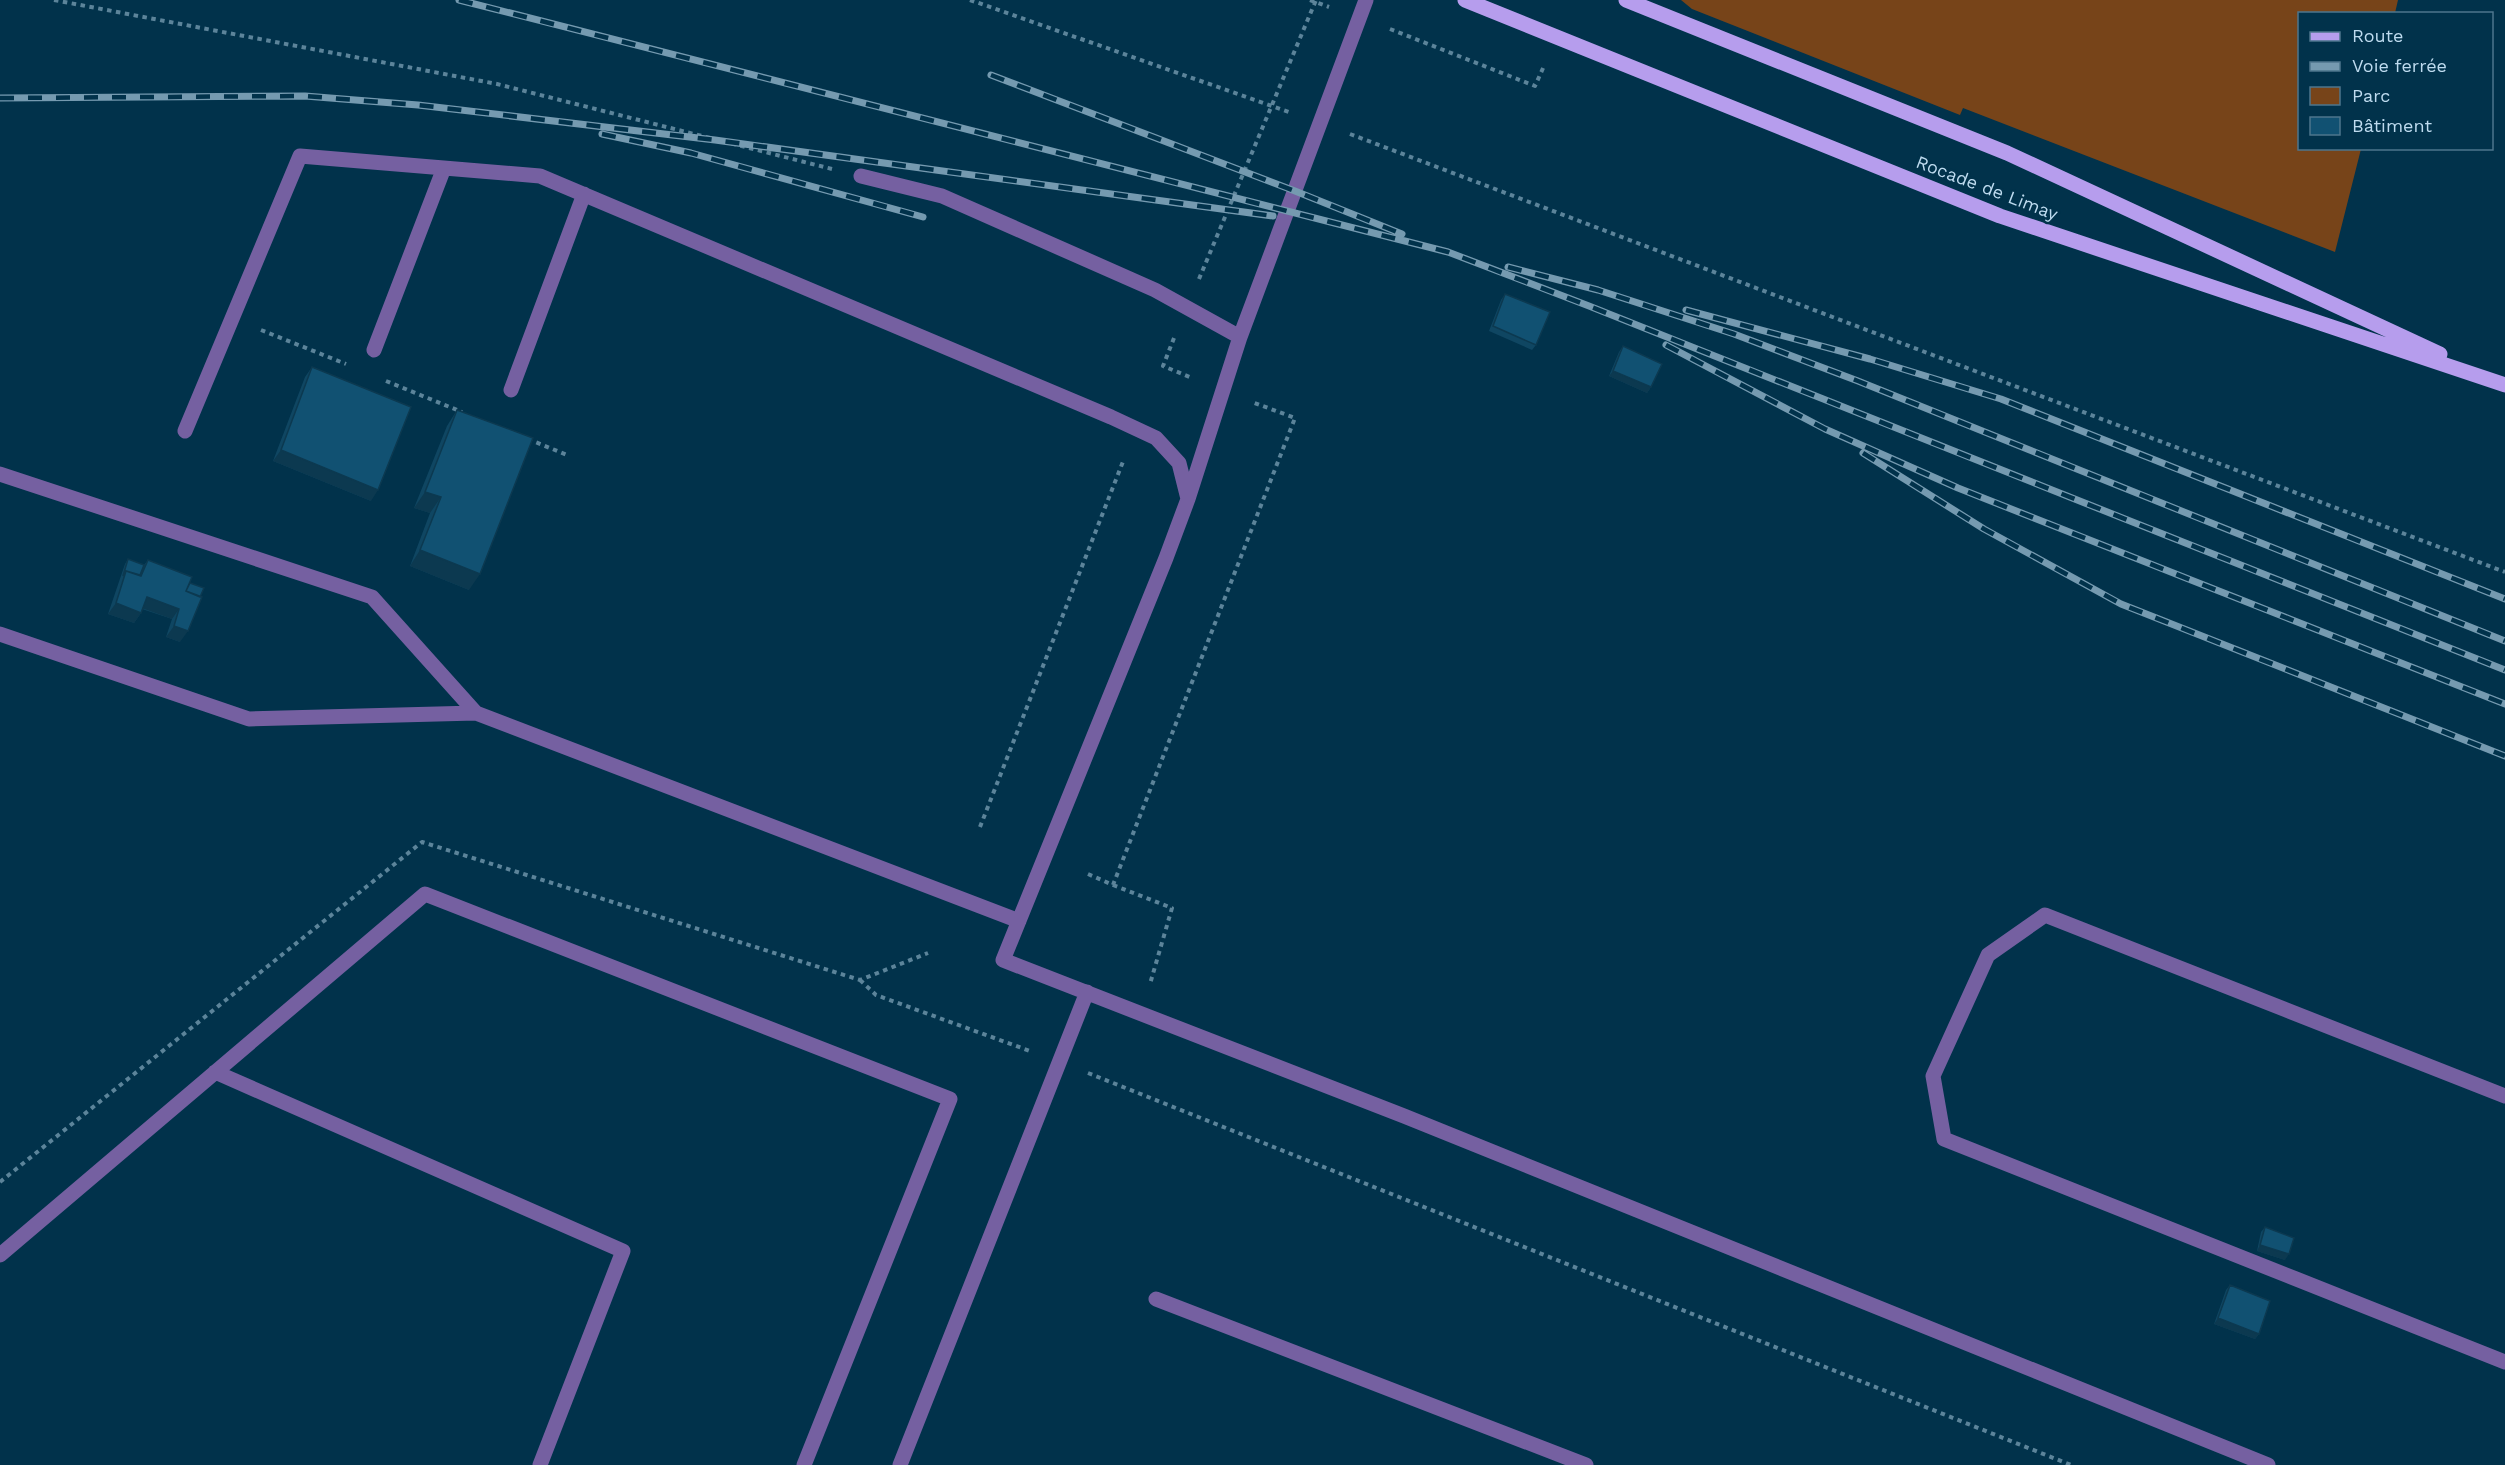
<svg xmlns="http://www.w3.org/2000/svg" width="2505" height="1465" font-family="'Work Sans',sans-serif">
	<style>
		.green { fill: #774419 }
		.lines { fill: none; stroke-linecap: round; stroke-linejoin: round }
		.path { stroke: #5c849a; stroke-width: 4; stroke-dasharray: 4.5 4.5; stroke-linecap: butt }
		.minor { stroke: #7560a1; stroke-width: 15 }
		.major { stroke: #b69ded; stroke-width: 15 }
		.rail-casing { stroke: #759ab0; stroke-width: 7 }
		.rail { stroke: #01324b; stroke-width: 4.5; stroke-dasharray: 14; stroke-linecap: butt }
		.wall { fill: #0f4662 }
		.shaded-wall { fill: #0c3950 }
		.building { fill: #115172; stroke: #0c3950; stroke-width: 1.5 }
		.labels { text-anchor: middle; stroke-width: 5; stroke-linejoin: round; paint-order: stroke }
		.street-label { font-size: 18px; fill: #bedbef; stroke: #01324b }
	</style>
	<rect width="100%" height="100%" fill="#01324b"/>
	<path class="green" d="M1681,0h717l-3,13 -95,1v134l61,1 -26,103 -372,-144 -3,7 -268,-106z"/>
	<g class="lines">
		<path class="path" d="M54,0l443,84 335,85
			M970,0l319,112
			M1310,0l19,7
			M1390,29l145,57 9,-20
			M1350,134l1155,438
			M1199,279l117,-279
			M261,330l85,34
			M1174,338l-11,28 29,12
			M386,381l76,31
			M528,439l39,16
			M980,827l144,-368
			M1088,874l25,11 182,-467 -43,-16
			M1113,885l59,23 -22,76
			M860,980l16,15 154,56
			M1088,1073l983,392
			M0,1182l422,-340 438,138 68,-27"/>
		<path class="minor" d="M1366,0l-126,337 -52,162 -22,59 -163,402 401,156 864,349
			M861,176l81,20 213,94 85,47
			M374,350l70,-182
			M511,390l73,-196
			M185,431l115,-275 240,20 571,241 45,21 23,25 9,36
			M0,474l372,123 104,116
			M0,634l249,85 227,-6 543,208
			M215,1072l408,179 -83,214
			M2505,1096l-460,-181 -57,40 -55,121 11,63 561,223
			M0,1255l425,-361 525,205 -146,366
			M1156,1299l430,166
			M900,1465l187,-473"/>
		<path class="major" d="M1465,0l535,216 505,169
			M1626,0l381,153 433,201"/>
		<g class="rail-casing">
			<path id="rail" d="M459,0l989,252 141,54 916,364
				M991,75l304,116 107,43
				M0,98l305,-2 113,9 297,35 558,76
				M602,134l89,19 232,64
				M1508,267l90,23 136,44 124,47 647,260
				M1686,310l184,49 131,40 504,200
				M1666,345l159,84 133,59 547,216
				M1863,453l121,76 137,75 384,152"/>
		</g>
		<use href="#rail" class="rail"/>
	</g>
	<path class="wall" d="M1505,294l31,51 -4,5 -43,-19 12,-31z
		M1623,346l28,41 -4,6 -38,-17 10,-24z
		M312,367l59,134 -98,-40 32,-84z
		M457,410l12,180 -59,-24 20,-53 -16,-5 33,-82z
		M128,559l16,6 4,-5 42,23 -10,59 -14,-5 6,-18 -30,-10 -1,4 -7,10 -26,-9 17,-50z
		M2265,1227l20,33 -28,-9 4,-19z
		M2230,1285l29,49 -4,5 -41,-15 12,-34z"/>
	<path class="shaded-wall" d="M1613,371l38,16 -4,6 -38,-17z
		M281,450l97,40 -7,11 -98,-40z
		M425,492l16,5 -11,16 -16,-5z
		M420,550l60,24 -11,16 -59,-24z
		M147,597l32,12 -7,10 -33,-12z
		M116,603l25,10 -7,10 -26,-9z
		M174,626l14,5 -8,11 -14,-5z
		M2260,1245l29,9 -4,6 -28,-9z
		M2218,1318l41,16 -4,5 -41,-15z"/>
	<path class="building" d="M1505,294l45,18 -14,33 -43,-19z
		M1623,346l39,18 -11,23 -38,-16z
		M312,367l99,40 -33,83 -97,-40z
		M457,410l76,28 -53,136 -60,-24 21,-53 -16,-5z
		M128,559l16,6 -4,10 -14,-4 -3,5z
		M148,560l44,17 -6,14 16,6 -14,34 -14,-5 5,-17 -32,-12 -6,16 -25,-10 10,-32 15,5z
		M190,583l14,5 -4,9 -14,-6z
		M2265,1227l29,11 -5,16 -29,-9z
		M2230,1285l40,16 -11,33 -41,-16z"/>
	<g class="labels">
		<g class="street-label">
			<text transform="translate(1987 188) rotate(21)" y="6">Rocade de Limay</text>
		</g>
	</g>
	<rect x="2298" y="12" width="195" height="138" fill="#01324b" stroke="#4d768d" stroke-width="1.5"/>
	<rect x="2310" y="32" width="30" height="9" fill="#b69ded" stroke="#4d768d" stroke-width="1.5"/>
	<text x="2352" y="42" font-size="18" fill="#bedbef">Route</text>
	<rect x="2310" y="62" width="30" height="9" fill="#759ab0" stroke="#4d768d" stroke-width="1.5"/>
	<text x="2352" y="72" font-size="18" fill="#bedbef">Voie ferrée</text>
	<rect x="2310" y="87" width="30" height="18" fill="#774419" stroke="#4d768d" stroke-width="1.5"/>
	<text x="2352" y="102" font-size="18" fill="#bedbef">Parc</text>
	<rect x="2310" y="117" width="30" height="18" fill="#115172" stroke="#4d768d" stroke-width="1.5"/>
	<text x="2352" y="132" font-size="18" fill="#bedbef">Bâtiment</text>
</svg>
